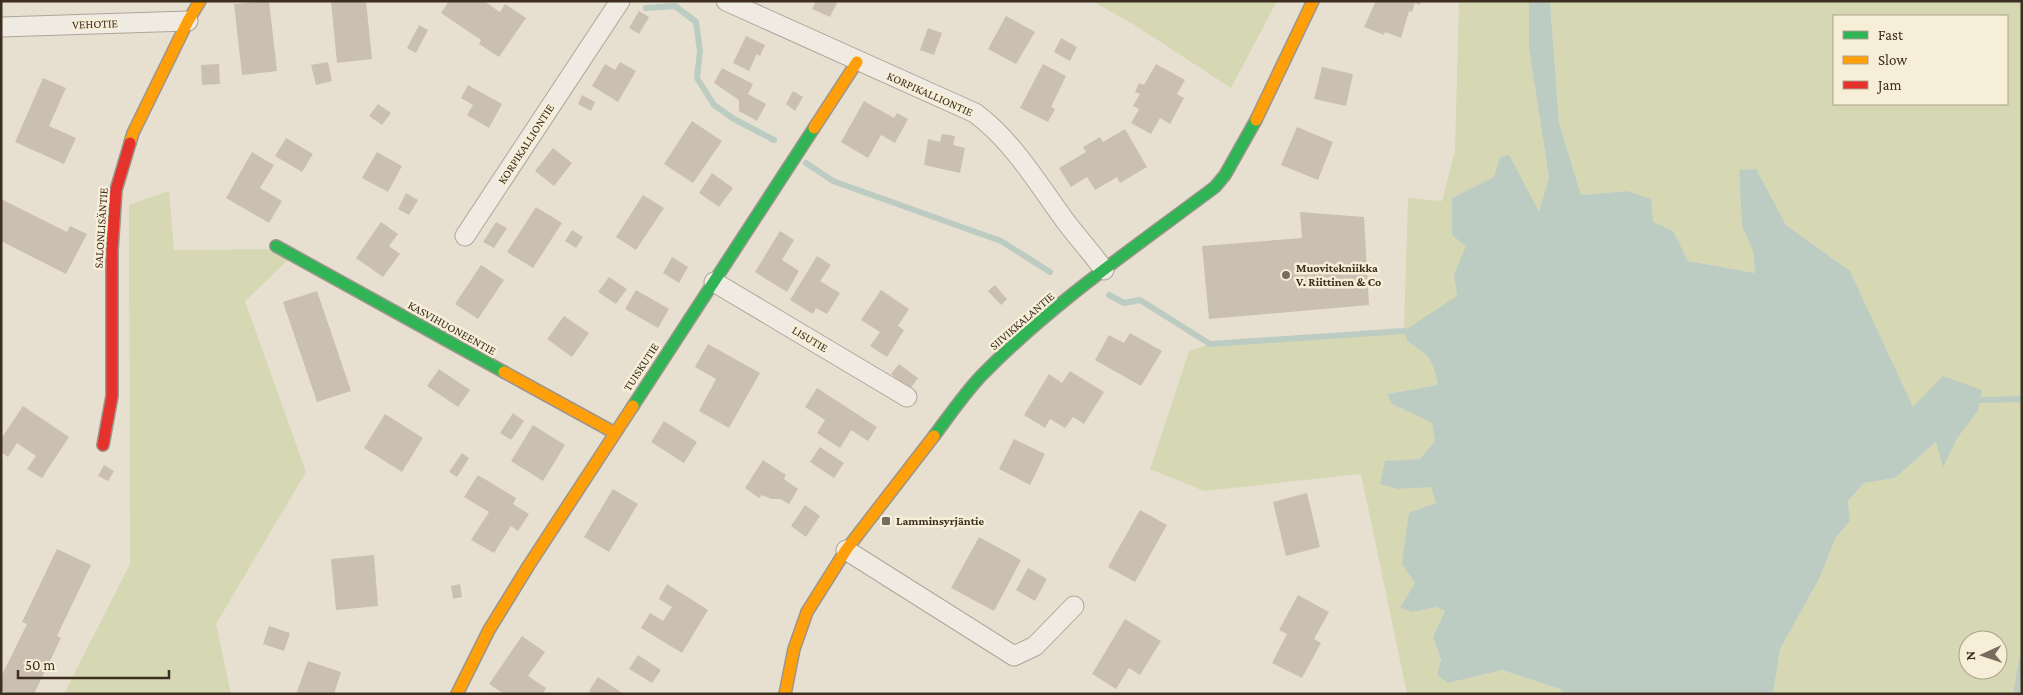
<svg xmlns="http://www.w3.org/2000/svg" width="2023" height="695" font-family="'Crimson Pro',serif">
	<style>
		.green { fill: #d6d7b3; fill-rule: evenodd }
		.water { fill: #bcccc2 }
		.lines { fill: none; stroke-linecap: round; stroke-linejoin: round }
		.stream { stroke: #bcccc2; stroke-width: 6 }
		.building { fill: #cbbfb2 }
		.street-casing { stroke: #ada599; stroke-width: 21 }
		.fast-casing { stroke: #9c958a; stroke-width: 14 }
		.slow-casing { stroke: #9c958a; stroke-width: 14 }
		.jam-casing { stroke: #9c958a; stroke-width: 14 }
		.street { stroke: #efebe3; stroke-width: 19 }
		.fast { stroke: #30b455; stroke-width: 11 }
		.slow { stroke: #ff9f0a; stroke-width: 11 }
		.jam { stroke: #e5322d; stroke-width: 11 }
		.poi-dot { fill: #786c5e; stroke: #f7eed8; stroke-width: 2 }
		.labels { text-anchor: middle; stroke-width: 5; stroke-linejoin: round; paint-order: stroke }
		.street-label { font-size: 12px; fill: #3d2e20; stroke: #f7eed8 }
		.poi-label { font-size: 12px; font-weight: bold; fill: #3d2e20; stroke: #f7eed8; text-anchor: start }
	</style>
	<rect width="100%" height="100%" fill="#e7e0d1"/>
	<path class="green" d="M1092,1h185l-46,87 -98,-64z
		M1529,1v48l20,130 -10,34 -39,-56 -6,20 -42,21 14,48 -12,28 3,22 -49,46 11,7 14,14 5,22 -51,9 5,10 40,19 3,18 -15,18 -35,2 14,28 33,-3 4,17 -21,80 -2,29 24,-5 8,4 -12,26 15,46 54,-13 58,19 5,5h-158l-46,-220 -157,17 -54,-22 39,-118 21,-7 194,-13 4,-133 34,3 13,-51 4,-148z
		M1550,1h472v693h-249l7,-45 39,-70 17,-42 14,-16 -2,-20 16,-18 31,-5 42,-37 6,25 15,-29 20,-26 3,-20 -17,-6 -51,22 -63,-136 -64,-46 -30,-55 -17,1 3,55 11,25 2,22 -67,-12 -15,-29 -20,-10 -26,-31 -46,4 -22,-72zM1834,16h173v88h-173zM1968,640h30v30h-30z
		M169,191l5,59 96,-1 18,11 -43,41 61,171 -90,152 15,70h-167l66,-130 -1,-359z"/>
	<path class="water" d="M1529,1h21l9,122 22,72 46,-4 24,8 2,23 20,9 15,30 67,12 -2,-22 -11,-25 -3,-56 17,-1 30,56 64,46 63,136 30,-31 39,14 -4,21 -20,26 -15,30 -7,-25 -41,36 -31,5 -16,18 2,20 -14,16 -17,42 -39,70 -7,45h-208l-5,-5 -58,-19 -54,13 -11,-8 4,-15 -8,-23 12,-26 -8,-4 -24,5 -13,-4 15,-25 -13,-19 7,-51 27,-10 -5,-16 -32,2 -19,-5 5,-23 35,-2 15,-18 -3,-18 -40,-19 -5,-10 51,-9c-5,-26 -8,-29 -30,-43l-4,-11 53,-35 -3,-22 12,-28 -14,-11v-37l42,-21 6,-20 9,-2 30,57 10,-34 -20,-129z"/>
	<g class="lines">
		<path class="stream" d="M646,8l29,-2 21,16 4,29 -3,27 17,27 20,14 40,21
			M806,163l27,18 168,60 49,31
			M1109,295l15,8 16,-3 70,44 194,-13
			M1980,400l42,-1
			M2016,694l6,-33"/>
	</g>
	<path class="building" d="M269,1l8,70 -35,4 -8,-71z
		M331,1h35l6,58 -35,4z
		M449,1h35l16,11 5,-8 21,14 -27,39 -20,-13 2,-4 -40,-27z
		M816,1h22l-8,16 -18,-8z
		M1376,1h45l-1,4 -5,-2 -3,9 -3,-1 -8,27 -16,-6 -1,3 -20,-8z
		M639,11l10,6 -10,17 -10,-6z
		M1006,16l29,16 -19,32 -28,-15z
		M419,25l9,5 -12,23 -9,-5z
		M928,28l14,5 -8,22 -14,-5z
		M746,36l19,9 -5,11 -3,-2 -8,17 -16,-8z
		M1061,38l16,9 -7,14 -16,-9z
		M328,62l4,19 -16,4 -5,-20z
		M620,62l16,9 -18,31 -26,-16 13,-22 10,6z
		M219,64l1,20 -18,1 -1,-20z
		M1043,64l23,12 -15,31 4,2 -7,13 -28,-14z
		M1156,64l29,16 -8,14 7,4 -14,26 -10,-6 -9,16 -20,-11 8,-14 -6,-3 7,-12 -5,-2 4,-9 5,2z
		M1322,67l31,7 -7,32 -32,-7z
		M722,68l31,16 -5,10 18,10 -9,17 -18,-10v-11l-25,-17z
		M43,78l23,10 -17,38 27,12 -12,26 -49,-22z
		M468,85l34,19 -13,24 -22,-13 6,-10 -12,-7z
		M793,91l10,6 -8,14 -9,-7z
		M582,95l13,7 -4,9 -13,-7z
		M864,101l30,17 3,-5 11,6 -13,24 -14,-8 -13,23 -27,-16z
		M378,104l13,9 -9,12 -13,-9z
		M692,121l30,20 -29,42 -29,-19z
		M1297,127l36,15 -15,38 -37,-15z
		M1125,129l22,38 -27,16 -3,-6 -22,13 -8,-13 -16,10 -12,-19 27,-16 -3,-5 17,-10 3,5z
		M942,134l13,2 -2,9 12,3 -5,25 -36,-8 4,-26 12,3z
		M286,138l27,16 -11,18 -27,-16z
		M553,148l19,15 -18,23 -19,-15z
		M252,152l22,13 -14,23 22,13 -13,22 -43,-25z
		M377,152l25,14 -14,26 -26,-14z
		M712,173l21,15 -14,19 -20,-14z
		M406,193l12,7 -9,15 -11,-6z
		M643,195l21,13 -28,42 -20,-13z
		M1,199l66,33 3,-6 17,8 -21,40 -65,-33z
		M536,207l26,16 -29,45 -26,-16z
		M1300,212l64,5 5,88 -160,14 -7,-73 100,-8z
		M381,222l17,12 -9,12 11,8 -17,23 -27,-19z
		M496,222l11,6 -13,20 -11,-6z
		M572,230l11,7 -7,11 -11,-7z
		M780,231l14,9 -12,20 17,11 -12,21 -32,-20z
		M817,256l14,9 -11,16 20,12 -13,21 -11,-6 -3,6 -23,-14z
		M672,257l16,10 -9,16 -16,-10z
		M481,265l23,15 -26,39 -23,-15z
		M609,277l18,12 -11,15 -18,-12z
		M995,285l12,14 -6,6 -13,-14z
		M636,290l33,19 -11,19 -33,-19z
		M881,290l28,19 -11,17 6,4 -17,27 -17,-11 10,-14 -19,-12z
		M317,291l34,100 -34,11 -34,-100z
		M564,316l25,17 -17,24 -25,-18z
		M1130,333l32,18 -21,35 -46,-26 14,-25 15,8z
		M708,344l52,29 -31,55 -30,-17 17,-32 -21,-12z
		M899,364l19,14 -8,11 -19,-15z
		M439,369l31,21 -12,17 -31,-21z
		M1070,371l34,21 -20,32 -11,-7 -8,11 -15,-9 -5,9 -21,-13 25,-41 13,9z
		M817,388l60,39 -9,14 -17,-11 -11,18 -23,-15 8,-13 -20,-13z
		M23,406l46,31 -27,41 -15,-9 9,-13 -19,-13 -9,14 -7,-5v-13z
		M513,413l11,8 -13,19 -11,-7z
		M385,414l38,24 -21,34 -38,-24z
		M664,421l33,21 -13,21 -33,-21z
		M533,425l32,20 -22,36 -32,-20z
		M1014,439l31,15 -15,31 -31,-16z
		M820,447l24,16 -10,15 -24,-16z
		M462,453l7,5 -12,19 -8,-5z
		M763,460l23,15 -2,4 14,10 -9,15 -9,-5h-9l-9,-4 -3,3 -14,-10z
		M104,465l10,6 -6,10 -10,-5z
		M478,475l38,23 -3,6 16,10 -11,17 -7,-5 -17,27 -23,-13 18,-28 -25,-15z
		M613,489l25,15 -29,48 -25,-15z
		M1307,493l13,54 -34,9 -13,-54z
		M805,505l15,11 -14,21 -15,-11z
		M1140,510l27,15 -32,57 -27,-15z
		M979,537l42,23 -27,51 -43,-23z
		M57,549l34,16 -34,71 4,2 -27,56h-26l-7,-4v-13l26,-53 -5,-2z
		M374,555l4,51 -42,4 -5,-51z
		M1028,568l19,11 -12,22 -19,-11z
		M460,584l2,13 -9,2 -2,-13z
		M667,584l41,26 -26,43 -41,-25 9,-15 13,8 9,-14 -13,-8z
		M1298,595l31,17 -15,27 7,4 -19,35 -30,-15 15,-29 -8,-4z
		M1125,619l36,22 -21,34 -11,-7 -13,21 -24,-15z
		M269,626l21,7 -6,18 -21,-7z
		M522,636l23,16 -17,24 18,12 -3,6h-39l-15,-10z
		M638,655l23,15 -9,13 -23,-14z
		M308,661l33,11 -7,22h-38z
		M598,677l26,17h-30l-5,-3z"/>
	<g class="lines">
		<g class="street-casing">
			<path id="street" d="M726,1l249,112c38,28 63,71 91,109 12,16 26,31 38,48
				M1,27l187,-6
				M465,236l155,-235
				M714,282l193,115
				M846,550l168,106 21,-10 39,-40"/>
		</g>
		<g class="fast-casing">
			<path id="fast" d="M276,246l228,126
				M633,406l181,-278
				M934,436c15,-20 30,-42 47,-60 70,-72 154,-129 234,-189l10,-12 31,-55"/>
		</g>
		<g class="slow-casing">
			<path id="slow" d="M1256,120l57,-119
				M814,128l43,-66
				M130,143l3,-10 55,-112 12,-20
				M504,372l111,61
				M457,694l32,-64 40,-65 104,-159
				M785,694l9,-45 13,-37 39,-62 88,-114"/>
		</g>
		<g class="jam-casing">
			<path id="jam" d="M103,445l9,-49v-146l4,-60 14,-47"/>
		</g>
		<use href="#street" class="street"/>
		<use href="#fast" class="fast"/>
		<use href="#slow" class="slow"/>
		<use href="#jam" class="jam"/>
	</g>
	<g class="poi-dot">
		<circle cx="1286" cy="275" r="5"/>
		<rect x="881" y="516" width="10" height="10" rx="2.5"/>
	</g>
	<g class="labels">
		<g class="street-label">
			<text transform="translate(95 24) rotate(-2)" y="4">VEHOTIE</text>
			<text transform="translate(930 94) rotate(24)" y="4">KORPIKALLIONTIE</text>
			<text transform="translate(526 144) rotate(-57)" y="4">KORPIKALLIONTIE</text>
			<text transform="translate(101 228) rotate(-86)" y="4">SALONLISÄNTIE</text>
			<text transform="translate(1022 321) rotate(-41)" y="4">SIIVIKKALANTIE</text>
			<text transform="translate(452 328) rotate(29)" y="4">KASVIHUONEENTIE</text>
			<text transform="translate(810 339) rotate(31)" y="4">LISUTIE</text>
			<text transform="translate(641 367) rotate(-57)" y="4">TUISKUTIE</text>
		</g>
		<g class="poi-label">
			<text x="1296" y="272">Muovitekniikka<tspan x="1296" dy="14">V. Riittinen &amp; Co</tspan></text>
			<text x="896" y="525">Lamminsyrjäntie</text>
		</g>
	</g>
	<rect width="2023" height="695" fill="none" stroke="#3d2e20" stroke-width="5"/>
	<rect x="1833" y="15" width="175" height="90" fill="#f7eed8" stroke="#ada18e"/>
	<rect x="1843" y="31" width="25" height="8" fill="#30b455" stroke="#ada18e"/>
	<text x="1878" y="40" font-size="15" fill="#3d2e20">Fast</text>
	<rect x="1843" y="56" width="25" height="8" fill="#ff9f0a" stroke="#ada18e"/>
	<text x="1878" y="65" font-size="15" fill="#3d2e20">Slow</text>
	<rect x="1843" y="81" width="25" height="8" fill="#e5322d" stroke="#ada18e"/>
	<text x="1878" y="90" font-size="15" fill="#3d2e20">Jam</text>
	<g transform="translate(1983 655) rotate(267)"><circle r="24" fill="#f7eed8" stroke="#ada18e"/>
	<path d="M0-4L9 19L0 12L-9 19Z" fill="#786c5e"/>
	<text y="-8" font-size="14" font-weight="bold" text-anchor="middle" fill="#3d2e20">N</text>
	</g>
	<path d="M18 670v8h151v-8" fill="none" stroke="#3d2e20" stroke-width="2.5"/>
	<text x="25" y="670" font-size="15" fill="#3d2e20" stroke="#f7eed8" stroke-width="4" paint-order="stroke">50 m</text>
</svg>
